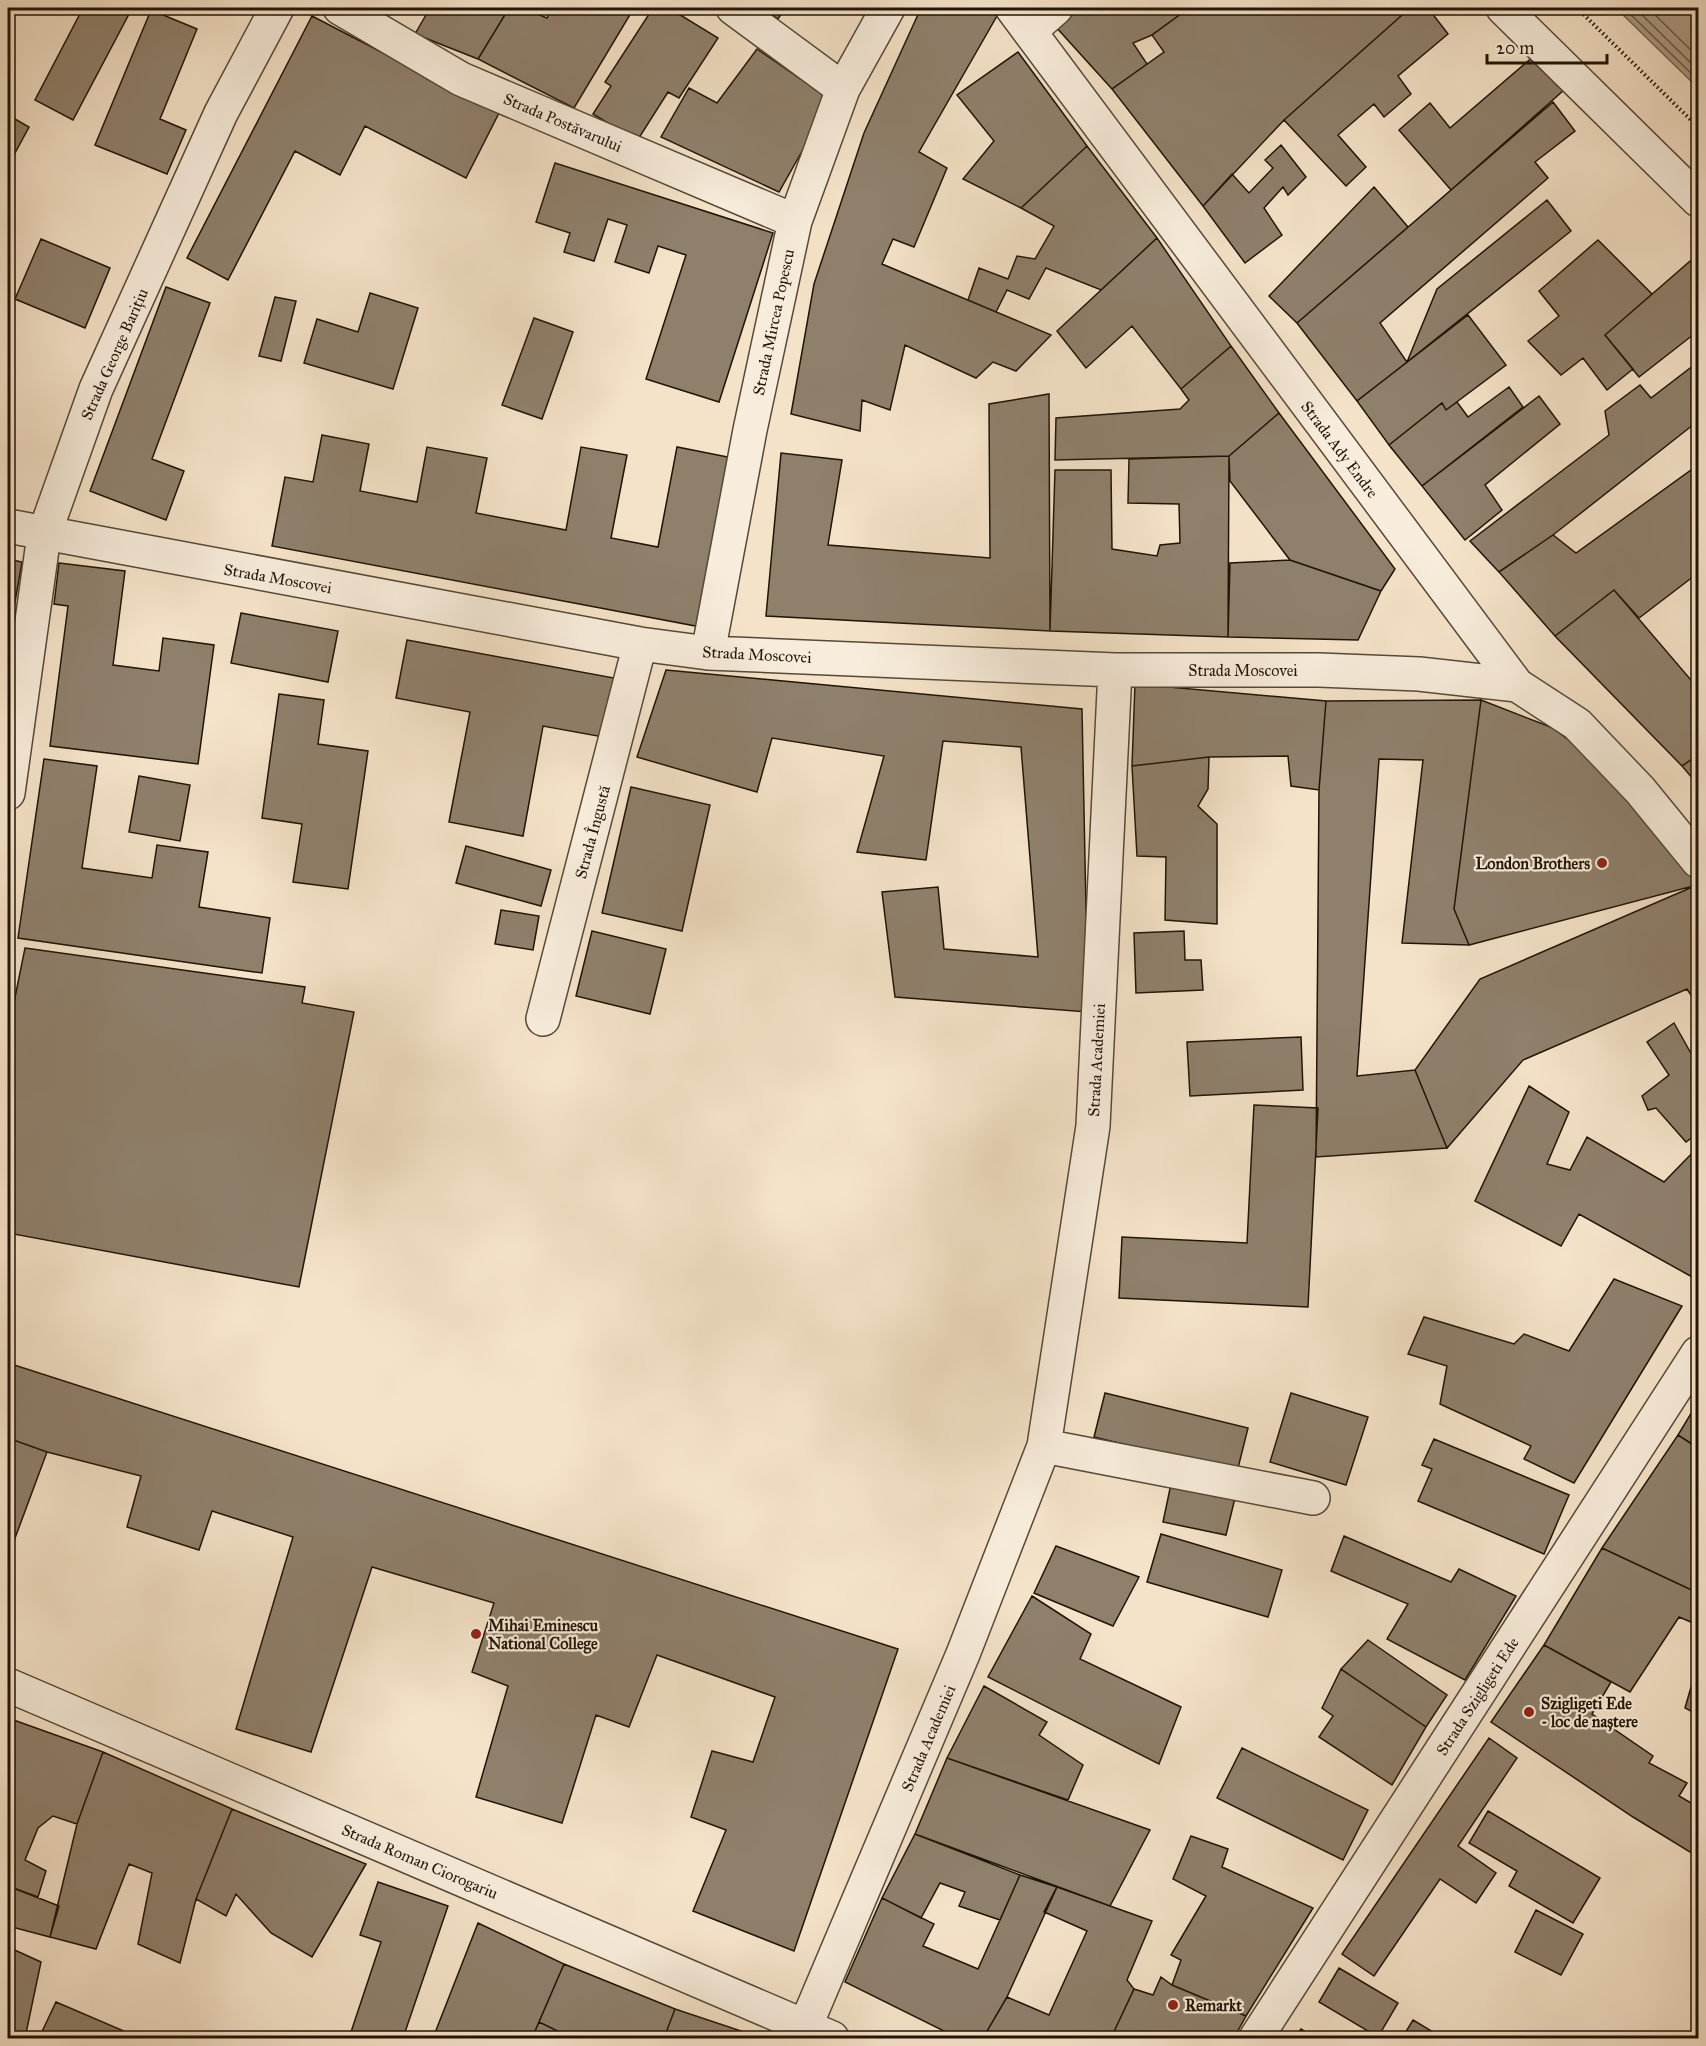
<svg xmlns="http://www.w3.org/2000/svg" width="1706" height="2046" font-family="'IM FELL Great Primer',serif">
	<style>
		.water { fill: #ad9d87; stroke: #756654; stroke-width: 1.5 }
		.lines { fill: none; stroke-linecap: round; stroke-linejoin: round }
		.shore { stroke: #665847; stroke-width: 1.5 }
		.building { fill: #8f806c; stroke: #201407; stroke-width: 1.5 }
		.minor-casing { stroke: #554838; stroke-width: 36 }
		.path { stroke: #201407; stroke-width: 4; stroke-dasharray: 1.5 3; stroke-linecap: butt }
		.minor { stroke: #f8eddc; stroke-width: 33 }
		.poi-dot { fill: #8f2418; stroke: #f8eddc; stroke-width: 2 }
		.labels { text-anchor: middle; stroke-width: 4.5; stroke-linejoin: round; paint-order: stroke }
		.street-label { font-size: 16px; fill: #201407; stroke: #f8eddc }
		.poi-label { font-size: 16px; font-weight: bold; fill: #201407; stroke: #f8eddc; text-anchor: start }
	</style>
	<rect width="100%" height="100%" fill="#f5e3c9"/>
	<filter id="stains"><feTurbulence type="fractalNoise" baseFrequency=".00333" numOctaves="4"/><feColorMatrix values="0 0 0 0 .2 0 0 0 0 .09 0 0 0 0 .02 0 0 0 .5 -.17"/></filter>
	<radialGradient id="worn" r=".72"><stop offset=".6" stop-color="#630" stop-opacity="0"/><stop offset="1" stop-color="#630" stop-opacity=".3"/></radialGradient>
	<path class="water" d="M1616,8h82v80z"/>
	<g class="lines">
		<path class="shore" d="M1624,8l74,72
			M1635,8l63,62
			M1648,8l50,49"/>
	</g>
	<path class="building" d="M83,8h33l13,6 -56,106 -38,-20z
		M430,8h79l-31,51 -63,-25z
		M509,8h13l25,10 5,-10h82l-60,100 -96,-49z
		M653,8h16l49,30 -39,60 -11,-6 -31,49 -44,-27 18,-28 -6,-4z
		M760,8h25l-7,11z
		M921,8h67l9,8 -78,136 28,16 -33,79 -21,-8 -11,25 169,71 -35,36 -23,-9 -17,16 -71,-33 -15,65 -28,-10 -2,31 -69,-17 23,-130 50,-151z
		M1079,8h110l-37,27 -19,8 14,21 -35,25 -56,-62z
		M1189,8h221l-126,112 -81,86 -91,-117 52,-37 -12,-17z
		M1410,8h18l20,26 -50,42 13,18 -27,23 -10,-13 -36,31 28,32 -20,19 -62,-66z
		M151,10l46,19 -37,90 26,11 -19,44 -72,-29z
		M312,16l187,97 -33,65 -101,-52 -25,49 -45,-24 -67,129 -41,-22z
		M757,49l74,51 -52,92 -118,-55 28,-49 28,15z
		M1018,52l69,94 -66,62 -58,-29 31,-38 -37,-46z
		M1534,56l30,34 -113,100 -52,-60 31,-27 20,25z
		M1553,102l22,29 -40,31 13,16 -168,145 27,39 -50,39 -60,-78z
		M8,115l21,12 -21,39z
		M1281,145l25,32 -18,18 -5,-8 -19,21 18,27 -37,28 -42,-57 29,-32 17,19 24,-25 -8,-8z
		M1087,146l70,92 -56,52 -55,-22 -17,31 -22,-9 -11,22 -28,-12 11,-32 29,11 9,-23 18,3 19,-33 -33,-18z
		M555,163l218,70 -54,169 -73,-23 40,-124 -28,-9 -9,27 -34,-11 12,-37 -19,-6 -14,42 -30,-9 6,-19 -34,-11z
		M1374,187l34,40 -111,96 -28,-27z
		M1547,200l24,31 -164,131 30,-73z
		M1157,238l74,108 -50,43 -49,-63 -46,42 -29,-37z
		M41,239l69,29 -25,60 -70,-29z
		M1598,240l54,54 -47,41 28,34 -26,21 -24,-32 -22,17 -33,-34 31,-25 -20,-25z
		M1696,256l2,4v71l-59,46 -34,-42z
		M166,287l44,16 -58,156 32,12 -18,49 -76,-29z
		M370,293l48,15 -25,81 -89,-26 13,-44 41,13z
		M275,297l21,4 -15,60 -22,-5z
		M1468,315l38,50 -60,45 -4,-7 -53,42 -32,-44z
		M534,318l39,14 -31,87 -40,-14z
		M1231,346l48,67 -50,43 -174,4 1,-42 124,-9 9,-9 -8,-11z
		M1698,362v59l-145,114 -54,37 -29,-31 139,-106 -4,-24 35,-26 11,13z
		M1509,387l14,20 -101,79 -33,-41 53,-42 4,7 11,-8 11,15z
		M1049,394l1,237 -284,-15 15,-163 61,7 -14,85 162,13 -1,-154z
		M1539,396l21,28 -75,61 17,25 -37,30 -43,-54z
		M1279,413l116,156 -14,22 -91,-31 -60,-79 -1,-25z
		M322,435l47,9 -9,47 57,11 10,-55 60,11 -11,55 90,17 15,-83 46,8 -16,83 47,9 19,-100 56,11 -32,169 -429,-81 13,-69 28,5z
		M1229,456l-1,181 -178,-6 5,-161h56l1,79 45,7 3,-11 20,-2 -1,-39 -51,-1 1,-44z
		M1698,465v108l-59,45 -25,-28 -59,46 -56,-64 54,-37 23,18z
		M8,559l14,3 -14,80z
		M1290,560l91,31 -23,49 -130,-3 2,-74z
		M59,563l66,8 -12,94 46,6 4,-33 51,7 -16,119 -148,-18 18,-140 -14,-2z
		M1614,590l82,96 2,-2v71l-16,11 -127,-130z
		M241,613l97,18 -10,51 -97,-19z
		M407,640l207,38 -11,59 -60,-11 -20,110 -74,-14 21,-110 -74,-14z
		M666,670l416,39 6,303 -193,-15 -13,-105 56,-5 6,62 94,8 -17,-210 -78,-6 -17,119 -69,-8 27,-96 -112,-18 -15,54 -120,-35z
		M1135,684l191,17 -7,89 -28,-4 -3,-30 -79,1 -77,9z
		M279,694l45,6 -6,44 50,7 -20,138 -55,-7 9,-58 -40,-6z
		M1481,700l72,28 44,34 77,83 23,40 -228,60 -15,-36z
		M1481,700l-27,209 15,36 -67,-2 21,-183 -44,-1 -22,317 58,-6 32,78 -131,9 3,-367 7,-89z
		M1698,755v30l-16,-19z
		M1209,757l-1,32 -10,17 19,18v100l-52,-4 1,-63 -29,-1 -5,-90z
		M44,759l53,7 -15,102 70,10 5,-33 51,7 -9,55 71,11 -8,55 -244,-35z
		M139,776l51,9 -10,56 -51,-9z
		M631,787l79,18 -28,126 -80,-18z
		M466,846l85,24 -10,36 -85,-23z
		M1697,885l1,121 -11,-17 -164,71 -76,88 -32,-78 65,-91z
		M501,910l38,6 -6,34 -38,-6z
		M592,931l74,18 -16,65 -74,-18z
		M1184,931l1,29h16l2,30 -67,3 -2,-60z
		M25,948l280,39 -3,16 52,9 -55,275 -291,-54v-201z
		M1674,1023l24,43v67l-12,9 -30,-34 -8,2 -6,-14 27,-21 -22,-33z
		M1301,1037l2,53 -113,6 -3,-54z
		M1529,1086l40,26 -22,52 23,6 17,-33 77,45 34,-35v127l-4,4 -115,-64 -18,32 -86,-45z
		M1254,1105l64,3 -10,199 -189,-9 3,-61 125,6z
		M1614,1279l68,27 -108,177 -50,-24 7,-13 -91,-42 7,-38 -39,-12 16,-37 90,27 10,-10 45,17z
		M8,1363l890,286 -104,302 -101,-40 33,-81 -35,-13 21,-66 41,11 22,-65 -118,-42 -28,72 -33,-12 -34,108 -86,-26 32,-111 -36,-14 22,-69 -122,-36 -61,185 -75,-23 57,-192 -81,-26 -13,39 -72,-23 14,-51 -94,-24 -39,-14z
		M1105,1393l143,35 -11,44 -143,-35z
		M1291,1393l77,24 -22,68 -76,-23z
		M1698,1402v46l-20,-13z
		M1678,1435l20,13v145l-96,-45z
		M8,1438l39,14 -39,105z
		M1434,1439l135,56 -25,59 -126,-53 14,-32 -10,-4z
		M1171,1484l64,14 -9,37 -63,-13z
		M1161,1534l121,36 -14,47 -121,-35z
		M1344,1536l107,46 8,-13 57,27 -51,84 -78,-41 21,-35 -77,-33z
		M1056,1546l83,31 -26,49 -79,-33z
		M1602,1548l96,45v32l-19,-8 -49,75 -86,-47z
		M1032,1596l59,38 -11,25 101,48 -22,57 -171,-87z
		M1368,1640l79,55 -21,32 -85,-58z
		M1544,1645l67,37 -19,32 61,42 -4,7 38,20 -8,13 19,11v50l-65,-40 -142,-95z
		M1698,1663v52l-13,-7z
		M1341,1669l85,58 -34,58 -73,-48 14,-21 -11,-8z
		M984,1686l63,36 -8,13 44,30 -15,35 -121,-42z
		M8,1718l95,34 -26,72 -24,-8 -15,12 -13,32 21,11 -8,26 -30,-11z
		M1489,1738l28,20 -59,88 38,27 -20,30 -36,-24 -66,97 -32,-22z
		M1242,1748l126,62 -25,50 -126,-62z
		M103,1752l129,57 -36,90 -16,64 -42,-19 14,-71 -23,-9 -33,85 -46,-12 27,-113z
		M947,1758l203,72 -40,76 -195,-72z
		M232,1809l134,55 -54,93 -41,-24 -35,-39 -10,22 -30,-17z
		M1488,1811l112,67 -27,45 -64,-37 8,-15 -48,-28z
		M915,1834l105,41 -20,45 -41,-14 6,-14 -25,-9 -19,35 -39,-20z
		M1191,1836l37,13 -6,18 91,41 -67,108 -74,-31 9,-25 -10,-5 35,-59 -33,-17z
		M1020,1875l37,12 -50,110 -24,41h-25l-113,-56 37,-84 52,26 -11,22 55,23z
		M378,1882l70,24 -45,132h-54l32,-96 -21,-7z
		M8,1886l51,20 -9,31 -42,-11z
		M1057,1887l95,34 -25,59 7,9 -23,49h-128l24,-41 42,18 38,-84 -43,-19z
		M1536,1910l47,24 -22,41 -46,-23z
		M478,1923l86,41 -32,74h-99z
		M8,1947l33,15 -16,76h-17z
		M564,1964l111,45 -11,29h-92l-33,-16z
		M1339,1968l59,35 -20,34 -59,-35z
		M1161,1977l11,8 74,31 -12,22h-123l23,-49 19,6z
		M56,2002l84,36h-101z
		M675,2009l87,29h-98z
		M1413,2020l30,18h-41z
		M539,2022l33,16h-40z
		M1301,2029l14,9h-21z"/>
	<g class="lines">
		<g class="minor-casing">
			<path id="minor" d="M340,8l121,71 334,142
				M733,8l110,81
				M1012,8l505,677 60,39 63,66 58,71
				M1503,8l195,192
				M1031,30l25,-22
				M8,526l632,118 68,9 407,17h204l100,4 98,11
				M708,653l42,-223 45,-209 48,-132 45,-81
				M8,793l36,-258 52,-146 125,-276 56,-105
				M543,1019l97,-375
				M1044,1446l269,52
				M8,1685l824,353
				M805,2027l158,-373 81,-208 49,-320 22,-456
				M1256,2038l442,-685"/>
		</g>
		<path class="path" d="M1577,8l121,119"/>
		<use href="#minor" class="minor"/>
	</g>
	<g class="poi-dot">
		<circle cx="1602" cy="863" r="6"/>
		<circle cx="476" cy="1634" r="6"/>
		<circle cx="1529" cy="1712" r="6"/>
		<circle cx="1173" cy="2005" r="6"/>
	</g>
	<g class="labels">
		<g class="street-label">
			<text transform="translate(563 122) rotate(23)" y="6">Strada Postăvarului</text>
			<text transform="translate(773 322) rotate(-78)" y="6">Strada Mircea Popescu</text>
			<text transform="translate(114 354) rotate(-66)" y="6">Strada George Barițiu</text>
			<text transform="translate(1340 449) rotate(53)" y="6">Strada Ady Endre</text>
			<text transform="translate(278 578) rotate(10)" y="6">Strada Moscovei</text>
			<text transform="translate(757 654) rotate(3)" y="6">Strada Moscovei</text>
			<text x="1243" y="676">Strada Moscovei</text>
			<text transform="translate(592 832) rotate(-75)" y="6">Strada Îngustă</text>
			<text transform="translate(1096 1060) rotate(-87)" y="6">Strada Academiei</text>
			<text transform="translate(1477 1696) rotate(-57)" y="6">Strada Szigligeti Ede</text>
			<text transform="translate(928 1738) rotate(-67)" y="6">Strada Academiei</text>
			<text transform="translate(420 1861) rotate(23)" y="6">Strada Roman Ciorogariu</text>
		</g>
		<g class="poi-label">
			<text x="1590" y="869" text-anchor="end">London Brothers</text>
			<text x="488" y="1631">Mihai Eminescu<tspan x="488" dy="18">National College</tspan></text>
			<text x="1541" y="1709">Szigligeti Ede<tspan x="1541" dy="18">- loc de naștere</tspan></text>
			<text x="1185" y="2011">Remarkt</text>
		</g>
	</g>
	<rect width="1706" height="2046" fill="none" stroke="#f5e3c9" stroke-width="30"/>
	<rect x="9" y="9" width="1688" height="2028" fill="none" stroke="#201407" stroke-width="3"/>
	<rect x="15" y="15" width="1676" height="2016" fill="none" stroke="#201407" stroke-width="1.5"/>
	<path d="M1487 54v9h120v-9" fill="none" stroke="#201407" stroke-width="3"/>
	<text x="1496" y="54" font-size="18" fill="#201407" stroke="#f8eddc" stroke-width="4.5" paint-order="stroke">20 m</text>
	<rect width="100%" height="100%" filter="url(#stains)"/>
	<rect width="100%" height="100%" fill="url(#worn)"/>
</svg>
